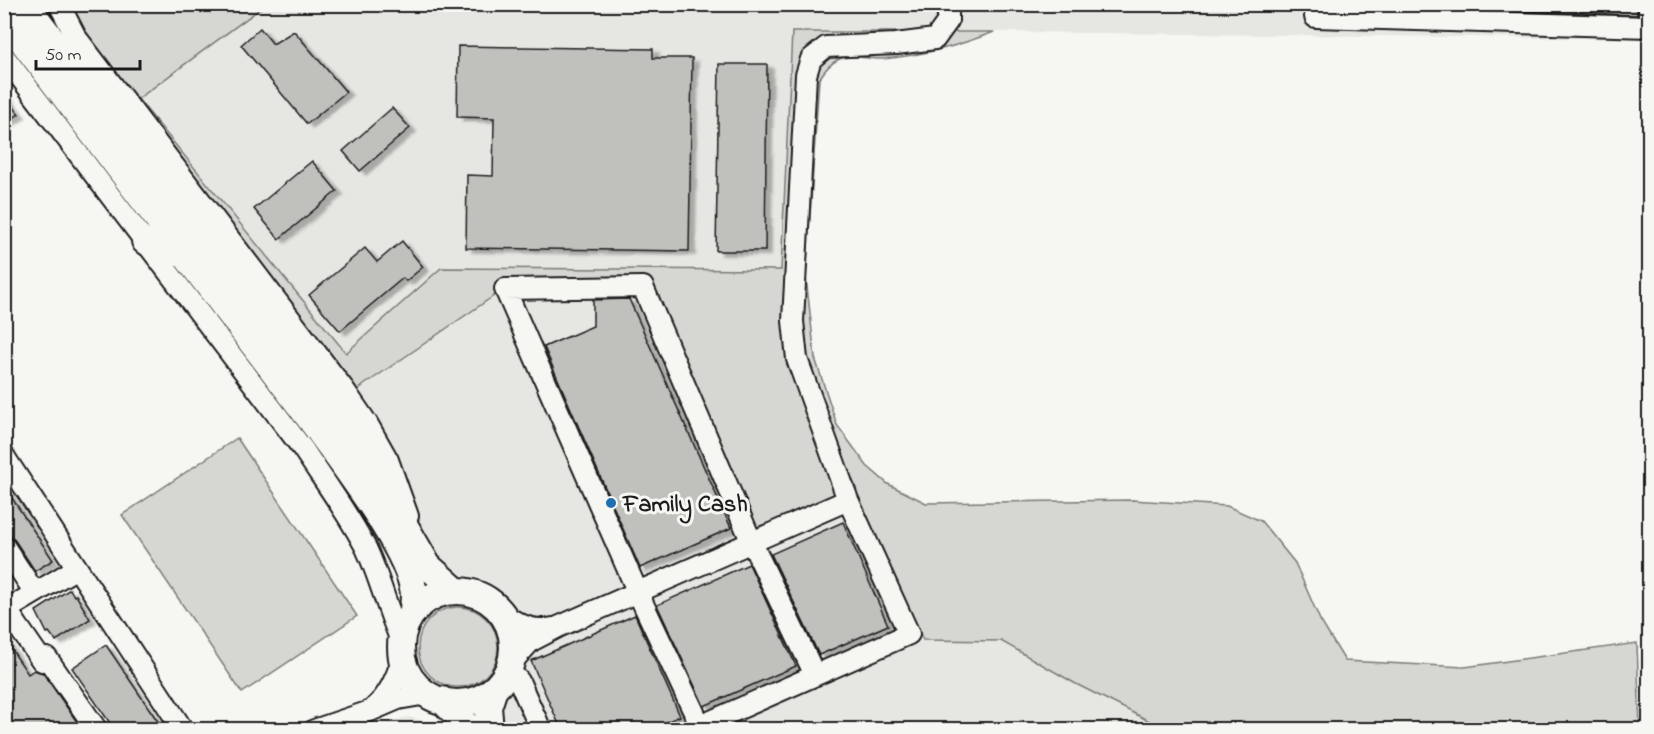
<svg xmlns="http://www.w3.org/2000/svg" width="1654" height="734" font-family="'Indie Flower',sans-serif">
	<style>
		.built { fill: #e6e6e2 }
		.green { fill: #d6d6d2; stroke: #797977; stroke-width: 1.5 }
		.building { fill: #c0c0bd; stroke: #1c1c1c; stroke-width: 1.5; filter: url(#shadow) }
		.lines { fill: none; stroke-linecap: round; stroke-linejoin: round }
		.minor-casing { stroke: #1c1c1c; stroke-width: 24 }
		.major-casing { stroke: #1c1c1c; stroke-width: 30 }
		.minor { stroke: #f6f6f2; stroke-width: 20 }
		.major { stroke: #f6f6f2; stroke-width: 26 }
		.poi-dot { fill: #1f6fb2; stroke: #f6f6f2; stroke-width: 2 }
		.labels { text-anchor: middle; stroke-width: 6; stroke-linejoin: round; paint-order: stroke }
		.poi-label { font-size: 24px; font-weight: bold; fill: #1c1c1c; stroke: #f6f6f2; text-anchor: start }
	</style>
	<defs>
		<filter id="shadow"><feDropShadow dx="6" dy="4" stdDeviation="1.5" flood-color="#0004"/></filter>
	</defs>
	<rect width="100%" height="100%" fill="#f6f6f2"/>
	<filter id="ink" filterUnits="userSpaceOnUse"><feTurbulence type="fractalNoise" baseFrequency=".0167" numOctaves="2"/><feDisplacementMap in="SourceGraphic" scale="12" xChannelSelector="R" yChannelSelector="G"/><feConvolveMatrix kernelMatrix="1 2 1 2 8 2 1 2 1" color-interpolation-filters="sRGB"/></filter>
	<g filter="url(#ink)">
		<path class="built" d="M265,5h1384v34l-732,-8 -125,1 -11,238 -340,-2 -95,85 -208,-254z
			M643,287l105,245 104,-43 71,151 78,1 75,43 89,45h-660l-4,-17 2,-17 18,-57 23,-16 -23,-3 -75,-51 -106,-164 24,-19 141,-96z
			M408,717l21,5 2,7h-74z"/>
		<path class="green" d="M34,5h231l-127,94 208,254 95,-85 340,2 11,-238h202c-39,15 -69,23 -111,27 -13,1 -30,-5 -41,-1 -11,4 -17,12 -23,21l-13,198 9,81 22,67 30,41 21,18 38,19 206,-3 95,6 34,15 34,42 25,57 25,41 120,6 172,-24 3,86h-475l-89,-45 -75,-43 -78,-1 -71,-151 -104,44 -105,-246 -139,2 -140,96 -24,19z
			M237,438l120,178 -115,77 -120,-178z
			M418 647a40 40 0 1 1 80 0a40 40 0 1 1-80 0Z"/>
		<path class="building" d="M1363,4h274v11l-274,-9z
			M260,28l13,16 21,-13 52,61 -39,32 -66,-79z
			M458,46l195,3v9h39l-3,193 -223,-3 1,-73 26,1 1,-58 -37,-1z
			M719,64h48l-2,187h-49z
			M4,94l15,20 -15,10z
			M392,108l18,20 -50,43 -17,-20z
			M312,161l25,30 -58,48 -25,-30z
			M402,241l21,26 -17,14 -3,-3 -63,53 -31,-36 56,-47 12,14z
			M629,299l102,229 -91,40 -96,-221 49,-21v-26z
			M4,486l49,74 -18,11 -21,-32 -10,-6z
			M843,522l45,103 -69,30 -48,-101z
			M749,564l47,102 -92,40 -47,-101z
			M70,589l4,7 2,-1 14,24 -34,22 -7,-9 -2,1 -11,-22z
			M635,615l45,101 -30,13h-89l-30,-68z
			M4,638l24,36 6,-4 9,3 39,56h-72l-6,-7z
			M106,645l57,84h-49l-42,-61z"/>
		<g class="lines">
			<g class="minor-casing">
				<path id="minor" d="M59,4l17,33 267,351 24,35 21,37 20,56
					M1316,4l-1,13 334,10v-23
					M4,56l299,393c21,32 45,64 63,99 14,30 21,62 35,92
					M4,456l179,274
					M4,546l31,47
					M4,606l38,55 5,-3 50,72
					M8,609l69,-41
					M504,615c16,10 29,17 49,13
					M511,663l20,-22 27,-14 290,-127
					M508,669l11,12 22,49
					M374,708c15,-13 22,-30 28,-48
					M700,725l-62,-132 -133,-304 138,-2 109,256 63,132
					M314,730l56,-19 28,-12 29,-5
					M691,730l218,-96 -61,-134 -51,-141 -4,-38 13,-246 5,-16 15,-12 70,-3 39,-5 13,-18v-17"/>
			</g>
			<g class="major-casing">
				<path id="major" d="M25,4l185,241 131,176 38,60 49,85 28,25
					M4,17l315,414c26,37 91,120 95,163 0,6 -1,12 -1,18
					M145,241l40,14
					M401 647a56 56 0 1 1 112 0a56 56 0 1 1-112 0Z
					M442,700l22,22 5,8
					M490,730l-2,-23 6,-18"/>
			</g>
			<use href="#minor" class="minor"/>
			<use href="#major" class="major"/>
		</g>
	</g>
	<circle class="poi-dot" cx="611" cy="503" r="6"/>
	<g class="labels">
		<g class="poi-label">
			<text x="623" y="511">Family Cash</text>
		</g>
	</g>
	<rect width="1654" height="734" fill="none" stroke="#f6f6f2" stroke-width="24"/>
	<rect x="12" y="12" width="1630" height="710" fill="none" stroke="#1c1c1c" stroke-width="2" filter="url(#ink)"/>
	<path d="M36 60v9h104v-9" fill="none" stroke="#1c1c1c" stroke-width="3"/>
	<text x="45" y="60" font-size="18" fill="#1c1c1c" stroke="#f6f6f2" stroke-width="4.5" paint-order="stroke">50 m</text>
</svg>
